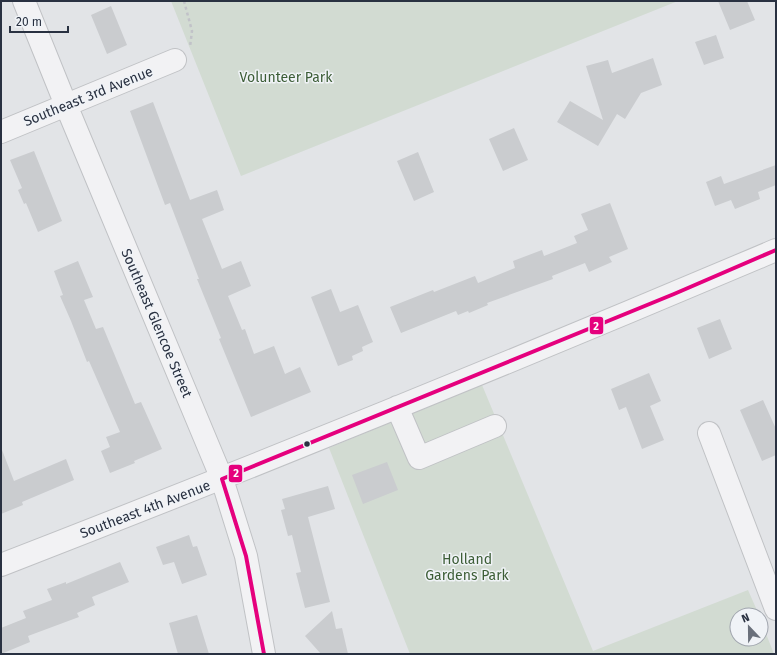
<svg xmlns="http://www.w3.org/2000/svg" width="777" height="655" font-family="'Fira Sans',sans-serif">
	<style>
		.green { fill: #d2dbd2 }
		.building { fill: #cacccf }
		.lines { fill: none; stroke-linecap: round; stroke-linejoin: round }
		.minor-casing { stroke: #c0c2c5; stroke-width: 24 }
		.path { stroke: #c1c2c8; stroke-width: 2.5; stroke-dasharray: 3 3; stroke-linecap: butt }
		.minor { stroke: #f2f2f4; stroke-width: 22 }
		.bus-1-casing { stroke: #f0f3f7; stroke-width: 7 }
		.bus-1 { stroke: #e5007d; stroke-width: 4 }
		.bus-dot { fill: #293141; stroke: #f0f3f7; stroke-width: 1.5 }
		.labels { text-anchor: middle; stroke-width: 3; stroke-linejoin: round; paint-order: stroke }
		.park-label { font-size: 14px; fill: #3c5d36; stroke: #f0f3f7 }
		.street-label { font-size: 14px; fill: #293141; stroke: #f0f3f7 }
		.line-badge { stroke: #f0f3f7; stroke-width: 1.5 }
		.badge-label { font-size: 11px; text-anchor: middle; font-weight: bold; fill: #fff }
	</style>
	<rect width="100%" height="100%" fill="#e2e4e7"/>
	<path class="green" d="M171,1h507l-437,175z
		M482,385l111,266 155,-61 11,25h-22v24h24v-18l13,33h-364l-81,-206z"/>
	<path class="building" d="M718,1h29l8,19 -25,10z
		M111,6l16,39 -20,9 -16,-39z
		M716,35l8,23 -20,7 -9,-23z
		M653,58l9,27 -21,8 -16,26 -8,-5 -19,32 -41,-24 13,-21 33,19 -17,-54 22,-6 4,13z
		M153,102l37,98 27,-10 7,20 -22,9 20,50 19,-8 10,25 -23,10 14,34 3,-1 9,25 20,-8 11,28 15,-7 11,25 -60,25 -32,-78 2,-1 -24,-59h2l-29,-76 -5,2 -35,-94z
		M514,128l14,32 -25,11 -14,-32z
		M34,151l28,70 -24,11 -12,-29 -2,1 -6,-14 4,-2 -12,-28z
		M418,152l16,40 -20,9 -17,-40z
		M776,165v20l-18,7 2,7 -25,10 -4,-9 -16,6 -9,-24 15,-6 3,8z
		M610,203l18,46 -19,8 3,5 -23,10 -4,-9 -33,13 1,3 -66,24 1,2 -19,8 -1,-2 -10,4 -2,-4 -55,22 -11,-26 43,-17 1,2 41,-16 3,7 37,-15 -2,-7 29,-11 2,6 33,-13 -3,-7 14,-6 -7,-16z
		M78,261l15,36 -9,3 12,29 7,-2 32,77 6,-2 21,47 -28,12 1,2 -25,10 -9,-22 9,-4 -4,-10 14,-5 -31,-71 -2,1 -16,-41 -11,-25 3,-1 -9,-24z
		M331,289l9,23 18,-7 15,37 -11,5 1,4 -11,5 1,4 -15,6 -27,-69z
		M720,319l12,30 -23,10 -12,-31z
		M649,373l12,28 -11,5 14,34 -22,9 -16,-42 -7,3 -8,-21z
		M763,400l13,29v26l-14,6 -22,-51z
		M2,450l12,31 52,-22 8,21 -52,22 1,3 -22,9z
		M387,462l11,28 -35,14 -11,-29z
		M328,486l7,23 -27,8 22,85 -25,6 -9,-35 5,-1 -9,-37 -4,1 -7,-26 4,-1 -3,-10z
		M189,535l4,12 4,-1 10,29 -25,9 -8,-22 -11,3 -7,-18z
		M120,562l9,20 -37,15 3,8 -18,8 2,4 -51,19 2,6 -29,12v-26l25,-10 -3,-7 29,-11 -5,-11 19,-7v2z
		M332,611l4,18 6,-1 6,26h-27l-16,-18z
		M197,615l12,39h-31l-9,-31z"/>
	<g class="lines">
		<g class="minor-casing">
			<path id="minor" d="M24,1l42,104 156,374 24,77 18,98
				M1,132l174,-72
				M397,407l22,51 76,-32
				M709,433l67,176
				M1,565c260,-101 518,-206 775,-315"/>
		</g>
		<path class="path" d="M184,1l8,30 -2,16"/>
		<use href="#minor" class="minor"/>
		<g class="bus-1-casing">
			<path id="bus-1" d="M264,654l-18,-98 -24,-77 452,-185 102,-44"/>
		</g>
		<use href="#bus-1" class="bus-1"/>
	</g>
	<circle class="bus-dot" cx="307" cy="444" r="3.5"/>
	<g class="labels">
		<g class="park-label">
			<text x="286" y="82">Volunteer Park</text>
			<text x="467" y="564">Holland<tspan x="467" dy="16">Gardens Park</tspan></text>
		</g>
		<g class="street-label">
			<text transform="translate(88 96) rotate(-22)" y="5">Southeast 3rd Avenue</text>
			<text transform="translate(157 323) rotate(67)" y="5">Southeast Glencoe Street</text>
			<text transform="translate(145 509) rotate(-21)" y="5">Southeast 4th Avenue</text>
		</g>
	</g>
	<g class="line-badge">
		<rect x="589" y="316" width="15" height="19" rx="4" fill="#e5007d"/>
		<rect x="228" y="464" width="15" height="19" rx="4" fill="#e5007d"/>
	</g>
	<g class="badge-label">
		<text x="596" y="330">2</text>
		<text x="236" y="477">2</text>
	</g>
	<rect width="777" height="655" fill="none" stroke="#293141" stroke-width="4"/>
	<g transform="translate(749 627) rotate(338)"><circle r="19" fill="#f0f3f7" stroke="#a0a5ae"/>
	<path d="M0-3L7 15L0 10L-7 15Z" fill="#6a707b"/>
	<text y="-6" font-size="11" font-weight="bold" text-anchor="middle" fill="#293141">N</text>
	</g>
	<path d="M10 26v6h58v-6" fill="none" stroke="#293141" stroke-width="2"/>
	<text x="16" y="26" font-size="12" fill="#293141" stroke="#f0f3f7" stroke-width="3" paint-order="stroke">20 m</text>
</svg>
